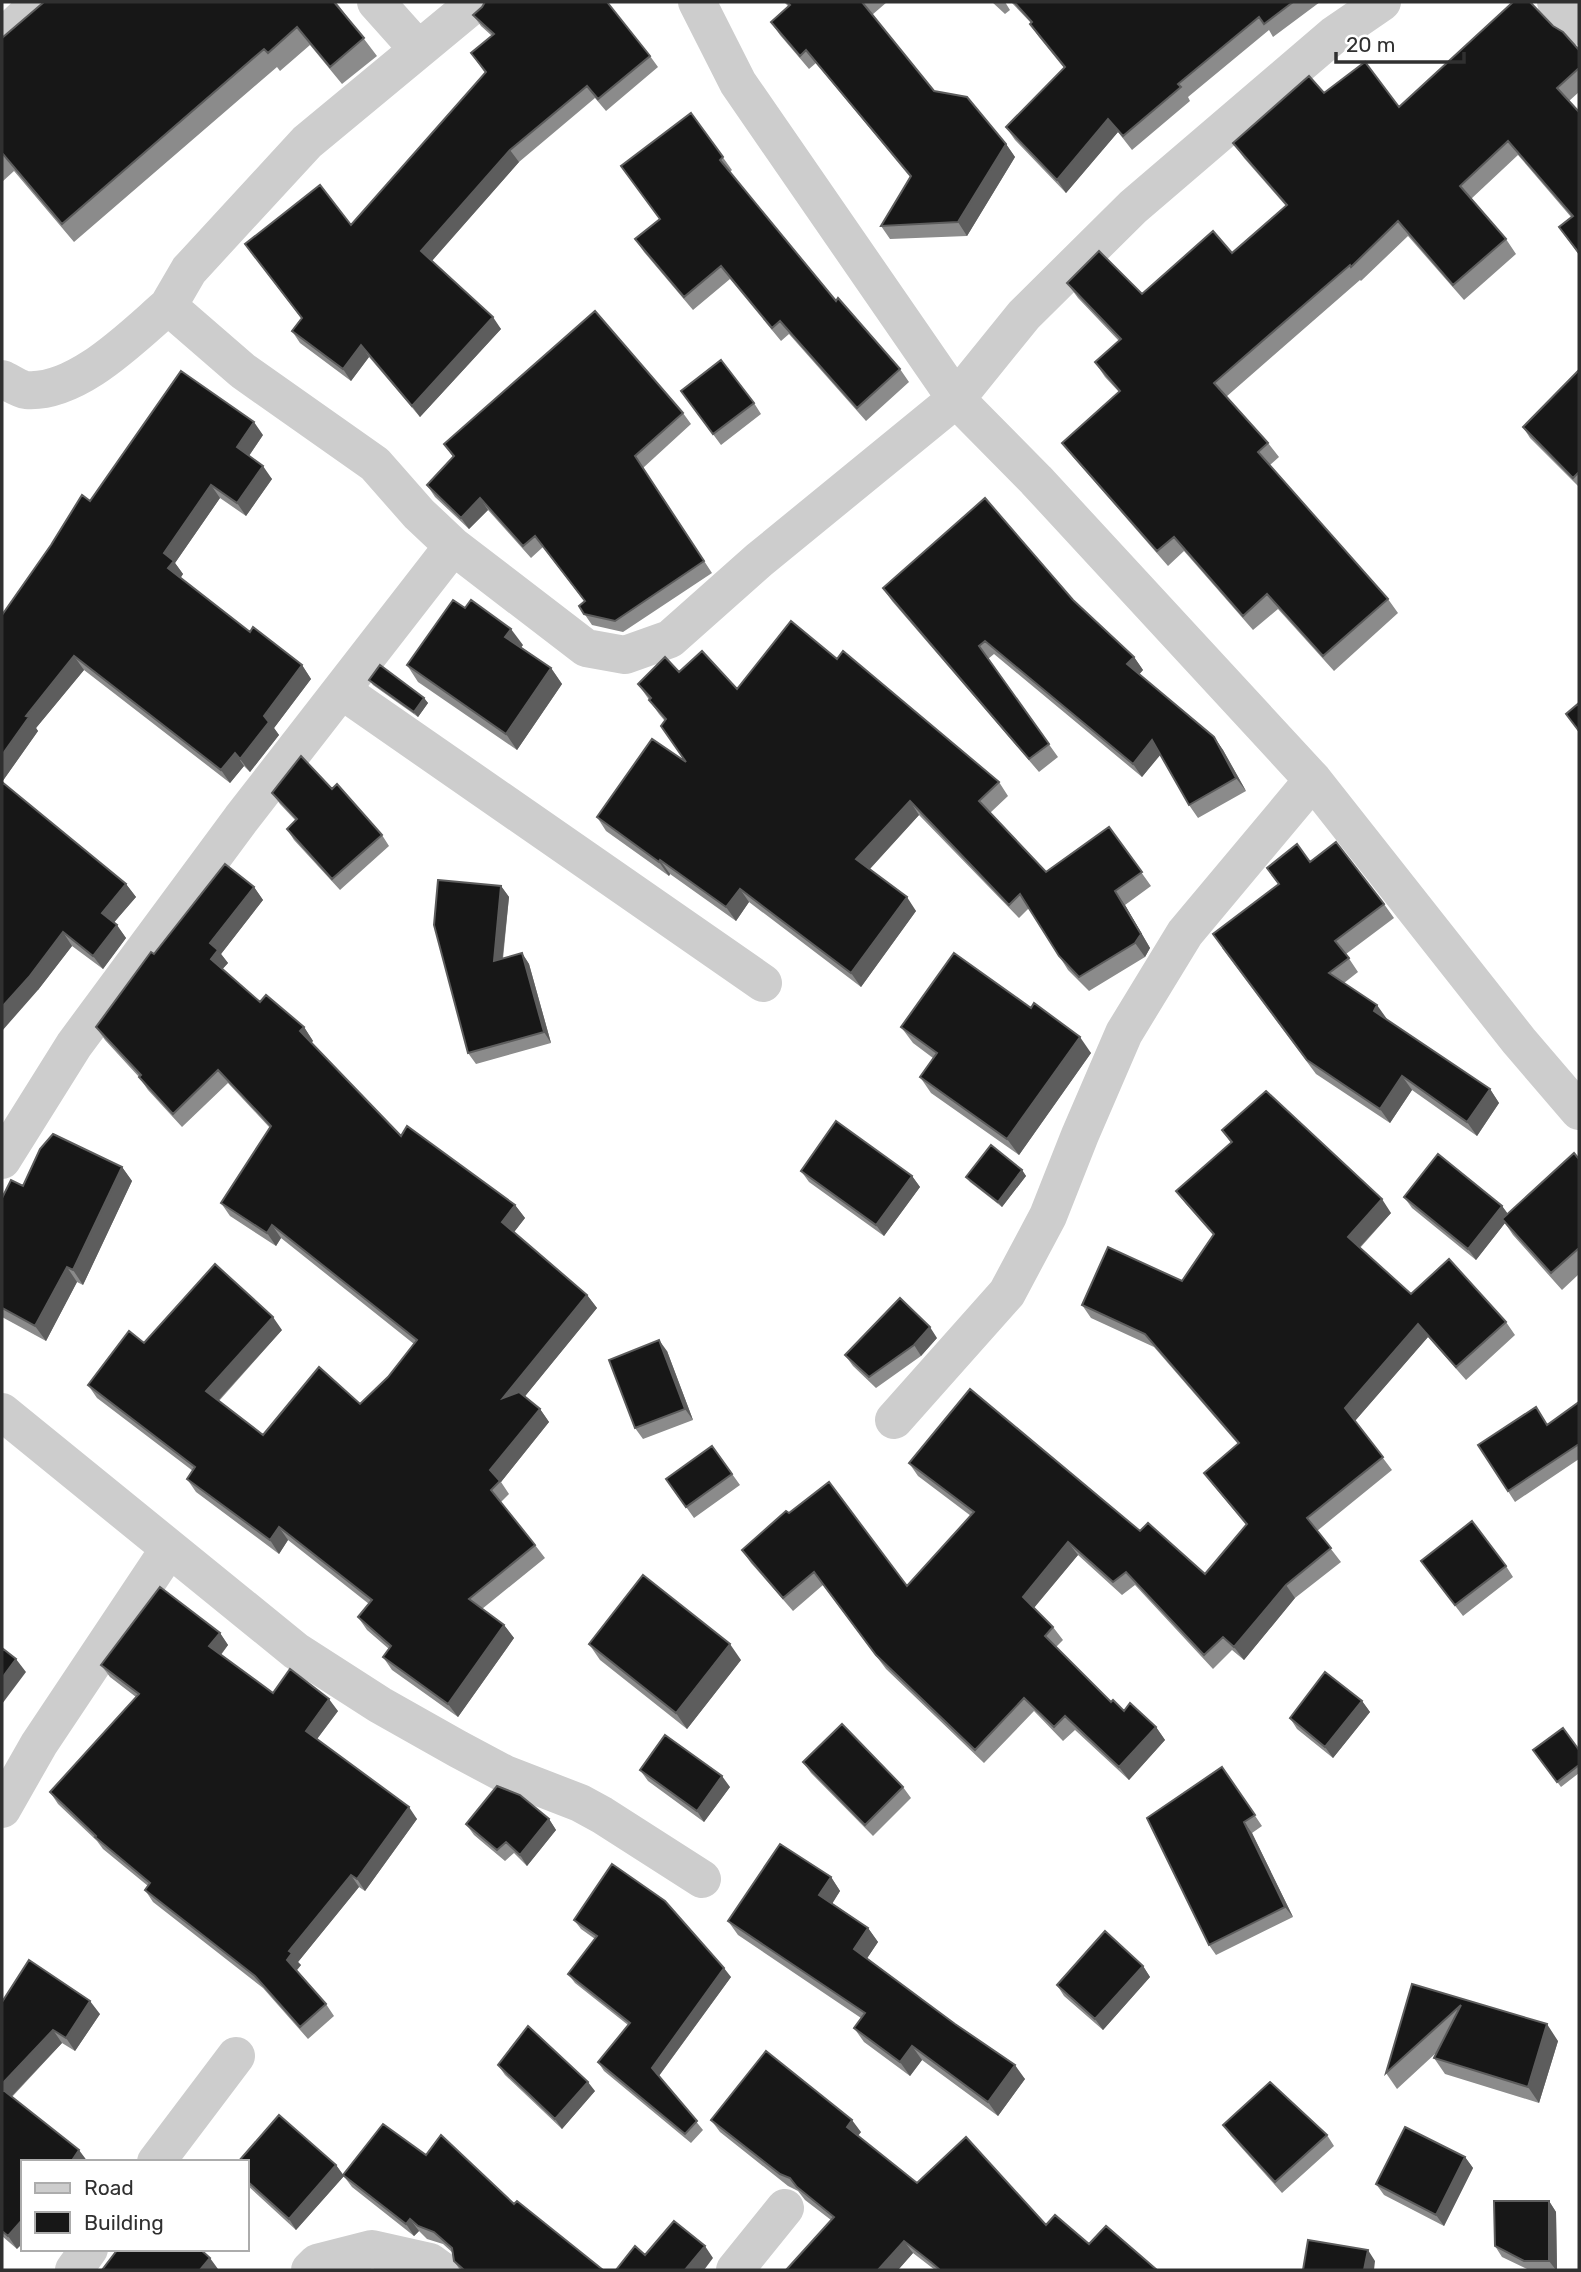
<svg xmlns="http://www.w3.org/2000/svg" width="1581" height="2272" font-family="Rubik,sans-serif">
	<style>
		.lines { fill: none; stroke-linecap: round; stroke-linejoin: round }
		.minor { stroke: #cdcdcd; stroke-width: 38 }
		.wall { fill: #8b8b8b }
		.shaded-wall { fill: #5d5d5d }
		.building { fill: #171717; stroke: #5d5d5d; stroke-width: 2 }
	</style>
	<rect width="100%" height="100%" fill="#fff"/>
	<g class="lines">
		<path class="minor" d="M376,2l42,47
			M476,2l-169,140 -118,128 -21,36 75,65 132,93 44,50 34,32 133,102 39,7 45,-16 89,-79 197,-161 68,-84 109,-108 201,-172 48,-33
			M697,2l41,81 218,316 80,81 277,300 206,261 60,70
			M1556,2l23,24
			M2,38l38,-36
			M2,379c7,3 17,10 24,11 51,4 106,-53 142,-84
			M341,690l422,293
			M2,1160l72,-115 167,-226 212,-273
			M2,1412l294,239 84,54 78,44 47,25 75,29 22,12 100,64
			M894,1420l113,-127 41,-77 32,-81 44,-102 61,-100 128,-153
			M2,1809l37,-65 130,-195
			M156,2162l80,-106
			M74,2270l15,-21
			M310,2270l7,-7 55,-14 58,13 11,8
			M735,2270l50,-62"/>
	</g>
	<path class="wall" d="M44,2h292l41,54 -35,28 -32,-39 -30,26 -3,-4 -203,175 -60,-71 -12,11v-144z
		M784,2h103l-15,13 62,76 72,53 9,13 -48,79 -77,3 -9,-13 29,-49 -94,-114 -7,6 -29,-34 -9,-13 17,-16z
		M992,2h13l5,8 -5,4z
		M1011,2h309l-47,35 -4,-7 -81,67 2,4 -58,49 -14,-18 -52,61 -51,-53 -9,-13 58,-59 -25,-31 -9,-13 1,-1z
		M1513,2h18l5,7 17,17 26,24v42l-10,9 10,11v143l-20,-28 12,-10 -53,-62 -47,44 35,40 10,15 -52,46 -56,-64 -47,45 -1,-1 -134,117 42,46 11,14 -9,8 118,134 10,14 -64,58 -56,-62 -25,21 -69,-79 -16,15 -95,-109 -11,-14 57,-51 -14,-15 -10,-15 24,-21 -41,-43 -11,-15 75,11 90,-41 54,-47 -42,-48 -11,-15 91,-50 75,14z
		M473,15l177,41 8,11 -52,44 -11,-13 -76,64 -87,99 69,68 -81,88 -51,-60 -18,24 -51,-38 -8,-12 9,-13 -56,-74 106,-19 134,-152 -14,-20 21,-17 -11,-10z
		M691,113l41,57 -2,2 106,129 64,68 9,13 -43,39 -77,-87 -8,7 -51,-62 -37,31 -49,-58 -9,-13 24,-20z
		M1579,370v117l-49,-49 -7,-11z
		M681,391l73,12 7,11 -40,31z
		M683,413l8,11 -48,44 69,105 -89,59 -31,-7 -13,-19 6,-4 -42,-55 -12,11 -43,-48 -19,19 -34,-32 -8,-12 26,-28 -9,-13z
		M263,435l-14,21 23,23 -26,37 -26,-18 -45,65 8,11 -3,4 70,54 52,33 9,14 -37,49 5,7 -29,37 -6,-6 -14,17 -146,-113 -48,58 2,3 -36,51 88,-281z
		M883,588l190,12 61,57 9,13 -4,4 75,63 9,13 23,41 -48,27 -9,-13 -29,-51 -18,23 -148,-123 -6,5 70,98 -19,15 -147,-171z
		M523,645l-2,2 30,21 11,16 -45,66 -99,-68 -11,-17z
		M837,659l162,123 9,14 -18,17 56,59 63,-45 42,59 -26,19 25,43 -5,9 -56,34 -21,-21 -39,-62 -10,10 -100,-103 -49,54 46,42 -55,76 -112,-85 -13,19 -66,-47 -1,2 -63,-45 -9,-14 89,-55 -22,-42 -5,-6 -21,-30 41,-12 58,17z
		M369,680l55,18 4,5 -10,14 -45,-32z
		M2,782l124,102 10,13 -22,25 12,16 -23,31 -31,-23 -34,44z
		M332,789l50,46 7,11 -49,44 -46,-50 -7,-11 9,-8 -16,-17 -8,-11z
		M1310,862l74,42 10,14 -48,36 12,18 -14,11 42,36 104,70 9,14 -22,33 -65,-46 -22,33 -74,-49 -94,-126 56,-64 -11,-16z
		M501,886l8,11 -6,62 19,-6 7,11 22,79 -75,21 -8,-11z
		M254,887l9,13 -42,54 7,9 -6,6 38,33 44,25 9,14 -2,2 90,93 114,69 10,13 -11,14 73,63 10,13 -72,88 15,13 9,13 -48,60 8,12 -8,8 34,43 10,13 -63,51 22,16 10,13 -56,79 -66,-47 -9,-13 6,-8 -22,-19 -9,-13 11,-13 -81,-64 -9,14 -83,-62 -9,-13 6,-8 -96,-73 -9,-13 56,-42 138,-13 -63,71 44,34 97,-31 28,-27 26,-33 -133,-106 -5,8 -46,-30 -9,-13 49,-75 -42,-45 -46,44 -34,-37 -9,-13 -34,-37 -9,-13 58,-73z
		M1031,1008l60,45 -72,102 -88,-62 -11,-16 13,-19 -20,-15 -12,-16z
		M1222,1130l169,83 -31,35 51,46 95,28 9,13 -49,45 -38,-43 -73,84 37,49 -75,61 24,31 -46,36 -51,62 -12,-10 -19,19 -78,-84 -13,10 -44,-40 -44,53 19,19 10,13 -7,7 55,55 13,9 32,16 9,13 -36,40 -54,-50 -12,11 -29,-30 -50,52 -98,-94 -63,-84 -30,26 -42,-48 -9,-13 47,-37 118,73 64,-70 -53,-40 -9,-13 231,68 65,43 41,-49 -32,-39 -10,-13 34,-29 -84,-97 -63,-29 -9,-13 100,-24 31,-46 -27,-31 -10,-13 55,-48z
		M1579,1159v115l-17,16 -49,-55 -8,-12 -29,37 -64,-52 -8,-11 98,9 6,8z
		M122,1167l10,14 -49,104 -6,-3 -31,59 -44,-24v-119z
		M1022,1170l4,6 -24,31 -32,-25 -4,-5z
		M801,1171l111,5 8,11 -36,49 -75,-54z
		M937,1338l-16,18 -45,32 -23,-22 -8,-11z
		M667,1351l26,69 -50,19 -8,-11z
		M1579,1402v57l-64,43 -37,-57 70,-20z
		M712,1446l28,39 -46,33 -28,-39z
		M1421,1561l85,5 7,11 -50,39z
		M220,1633l8,12 -7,10 52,38 65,18 -21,28 100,80 -52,72 -6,-4 -61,75 3,3 -4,5 29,34 8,12 -26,23 -45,-51 -110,-86 -8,-12 3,-4 -45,-37 -6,-8 -39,-37 -8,-12 86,-95 -26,-20 -9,-12z
		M589,1644l152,16 -54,69 -87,-69z
		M1362,1701l8,11 -37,46 -36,-29 -7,-11z
		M1533,1750h46v23l-18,14z
		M803,1762l100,25 8,11 -38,38 -62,-63z
		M1222,1767l40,59 -10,7 41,84 -77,38 -7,-10z
		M640,1770l90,17 -26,35 -56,-41z
		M549,1819l7,11 -29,36 -13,-13 -9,8 -31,-26 -8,-11z
		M831,1877l9,14 -8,12 36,25 10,14 -11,16 158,121 -27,37 -76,-56 -12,16 -46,-34 -10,-14 7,-10 -123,-83 -10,-14z
		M574,1920l157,57 -72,99 44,54 -12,13 -87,-72 -6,-9 30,-37 -53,-42 -7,-9 27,-35 -14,-10z
		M1143,1966l7,11 -47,53 -39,-34 -7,-11z
		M1412,1984l146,57 -19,62 -94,-29 -11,-16 2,-5 -39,36 -11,-16z
		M2,2002l98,12 -25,37 -13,-8 -50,54 5,152 -15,-13z
		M498,2065l97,26 -33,38 -57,-54z
		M711,2120l150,12 -3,4 59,47 129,42 43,19 68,26h-222l-22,-17 -15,17h-112l45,-50 -26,-20 -7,-9 -10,-5 -68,-54z
		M1223,2125l104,10 7,11 -52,47 -51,-57z
		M426,2155l88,49 89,66h-143l-6,-9 -1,-8 -10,-9 -16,-5 -8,-8 -5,5 -62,-49 -9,-12z
		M1465,2157l8,11 -29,58 -60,-31 -8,-11z
		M247,2162l89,3 8,11 -48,54 -49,-45z
		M1549,2201l7,11 1,58h-28l-27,-13 -7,-11z"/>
	<path class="shaded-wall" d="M1108,119l10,13 -52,61 -9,-13z
		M1006,144l9,13 -48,79 -9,-14z
		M510,150l9,12 -89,101 -9,-12z
		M493,317l8,12 -81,88 -8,-11z
		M361,345l8,12 -18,24 -8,-12z
		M254,422l9,13 -17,25 -9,-13z
		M263,466l9,13 -26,37 -9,-13z
		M211,485l9,13 -45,65 8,11 -5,8 -10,-14 -4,-15z
		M480,498l8,12 -19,19 -8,-11z
		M511,629l12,16 -6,8 -12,-16z
		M74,656l10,14 -48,58 2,3 -36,51v-27l24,-39z
		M1134,657l9,13 -6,7 -10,-13z
		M302,665l9,14 -37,49 5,7 -29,37 -10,-13 24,-43z
		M551,668l11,16 -45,66 -11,-16z
		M424,698l4,5 -10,14 -4,-5z
		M1214,737l9,13 23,41 -10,-13z
		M1152,740l10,13 -20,24 -9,-13z
		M235,753l9,13 -14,17 -9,-13z
		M910,801l9,14 -53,58 -10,-14z
		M660,860l10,14 -1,2 -10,-14z
		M126,884l10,13 -25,29 -9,-13z
		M501,886l8,11 -8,75 -7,-11z
		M254,887l9,13 -42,54 7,9 -8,9 -9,-13 -1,-16z
		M740,889l9,13 -13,19 -10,-14z
		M1115,891l10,14 25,43 -5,9 -10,-14z
		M907,897l9,14 -55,76 -10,-14z
		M117,925l9,13 -23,31 -10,-13z
		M63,932l9,14 -34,44 -36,41v-24z
		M522,953l7,11 22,79 -7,-11z
		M1377,1005l10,14 -13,-8z
		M304,1027l9,14 -3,3 -10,-13z
		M1080,1037l11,16 -72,102 -12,-16z
		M1402,1076l10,14 -22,33 -10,-14z
		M1490,1089l9,14 -22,33 -10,-14z
		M122,1167l10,14 -49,104 -10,-15z
		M1022,1170l4,6 -24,31 -4,-5z
		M912,1176l8,11 -36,49 -8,-11z
		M1382,1199l9,14 -34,37 -9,-13z
		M515,1205l10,13 -14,18 -9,-14z
		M1502,1206l8,11 -8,2 3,4 -29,37 -8,-11z
		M272,1225l9,13 -5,8 -9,-13z
		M67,1267l10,15 -31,59 -11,-15z
		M587,1295l10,13 -84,103 -10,-13z
		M273,1317l9,13 -67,74 -9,-13z
		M1418,1324l10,13 -74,85 -9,-14z
		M930,1327l7,11 -16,18 -7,-11z
		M659,1340l8,11 26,69 -8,-11z
		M540,1409l9,13 -48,60 -11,-12z
		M279,1527l9,13 -9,14 -9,-14z
		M1068,1542l10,13 -46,55 -9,-13z
		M1286,1585l9,13 -51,62 -10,-13z
		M504,1625l10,13 -56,79 -10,-13z
		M220,1633l8,12 -10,13 -9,-12z
		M730,1644l11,16 -54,69 -11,-16z
		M16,1659l10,13 -24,32v-26z
		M329,1699l9,12 -24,32 -8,-12z
		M1362,1701l8,11 -37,46 -8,-11z
		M1156,1727l9,13 -36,40 -10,-13z
		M722,1776l8,11 -26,35 -7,-11z
		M409,1807l8,12 -52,72 -8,-12z
		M549,1819l7,11 -29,36 -7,-11z
		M1244,1822l8,11 41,84 -8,-10z
		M351,1875l8,12 -61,75 3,3 -5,6 -9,-11 2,-9z
		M831,1877l9,14 -11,18 -10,-14z
		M868,1928l10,14 -14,21 -10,-14z
		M1143,1966l7,11 -47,53 -8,-11z
		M724,1968l7,9 -73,100 -6,-9z
		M90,2001l10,13 -25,37 -9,-13z
		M1547,2024l11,17 -19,62 -11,-16z
		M53,2030l9,13 -54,57 -6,-9v-7z
		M912,2046l10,14 -12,16 -10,-14z
		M1015,2065l10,14 -27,37 -10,-14z
		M588,2082l7,9 -33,38 -7,-10z
		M852,2120l9,12 -6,7 -8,-12z
		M79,2150l9,12h-17z
		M1465,2157l8,11 -29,58 -8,-11z
		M336,2165l8,11 -48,54 -7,-11z
		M1549,2201l7,11 1,58h-1l-7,-9z
		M23,2219v24l-6,6 -9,-13z
		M410,2219l9,12 -5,5 -8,-12z
		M904,2241l9,12 -15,17h-20z
		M705,2246l8,12 -9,12h-19z
		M1368,2250l7,11 -1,9h-10z
		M210,2258l8,11 -2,1h-16z"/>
	<path class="building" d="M44,2h290l30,36 -34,29 -33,-40 -29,26 -4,-4 -202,175 -60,-71v-115z
		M485,2h122l43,54 -52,43 -11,-13 -77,64 -89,101 72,66 -81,89 -51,-61 -18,24 -51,-38 10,-13 -57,-74 75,-59 31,40 135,-153 -15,-19 23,-19 -21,-19 9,-8z
		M787,2h75l72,89 33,6 39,47 -48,78 -77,4 30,-50 -105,-126 -6,6 -29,-34 19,-17z
		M1014,2h279l-29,22 -5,-7 -81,67 3,3 -58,49 -15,-17 -51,61 -51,-53 59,-60 -35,-43 2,-2z
		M1513,2h17l23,24 10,6 16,18v18l-22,20 22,24v141l-20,-26 14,-11 -65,-75 -48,45 46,53 -53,46 -55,-64 -47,46 -1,-2 -136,118 54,60 -10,9 130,147 -65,57 -56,-62 -24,22 -69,-79 -17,14 -95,-108 58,-52 -25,-29 26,-23 -54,-56 32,-32 43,43 71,-63 19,22 55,-48 -54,-62 76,-67 15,17 41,-31 34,45z
		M691,113l32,44 -3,3 116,141 2,-3 62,71 -43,39 -77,-87 -8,7 -51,-62 -37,31 -49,-58 25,-20 -39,-53z
		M595,311l88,102 -48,43 69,105 -89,60 -31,-7 -5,-8 6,-5 -50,-65 -12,10 -43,-48 -19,20 -34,-33 27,-29 -10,-12z
		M721,360l33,43 -41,31 -32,-43z
		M1579,370v102l-6,6 -50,-51z
		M181,371l73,51 -17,25 26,19 -26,37 -26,-18 -47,68 10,8 -6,7 82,64 3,-5 49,38 -38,51 5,6 -29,37 -5,-6 -14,17 -147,-114 -48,60 3,1 -27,38v-140l49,-70 31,-50 8,6z
		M985,498l88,102 61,57 -7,7 87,73 22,41 -47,27 -37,-65 -19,24 -148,-123 -6,5 70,98 -20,15 -146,-171z
		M453,600l12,8 6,-8 40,29 -6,8 46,31 -45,66 -99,-69z
		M791,621l46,38 6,-8 156,131 -20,19 67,71 63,-45 33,45 -27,19 26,43 -6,9 -56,34 -20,-21 -39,-62 -11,11 -99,-104 -54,58 51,38 -56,76 -111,-84 -14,18 -66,-47 -1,2 -62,-45 55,-78 34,23 -25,-36 5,-7 -17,-19 2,-2 -13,-14 27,-27 14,15 23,-21 35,38z
		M380,665l44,33 -10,14 -45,-32z
		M1579,703v28l-13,-17z
		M301,756l31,33 5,-5 45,51 -50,44 -45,-50 10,-10 -25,-26z
		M2,782l124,102 -24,29 15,12 -24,31 -30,-24 -34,45 -27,30z
		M1336,842l48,62 -49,37 14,17 -20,15 48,32 -3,6 116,78 -23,33 -65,-46 -22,33 -73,-49 -94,-126 66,-50 -12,-16 30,-24 13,18z
		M225,864l29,23 -44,56 8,7 -7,9 49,43 6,-7 38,32 -4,4 101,105 6,-10 108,79 -13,17 85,73 -84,103 16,-6 21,17 -50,61 10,11 -9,9 44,55 -66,54 35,26 -56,79 -65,-47 8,-11 -33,-29 14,-17 -93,-73 -9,13 -83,-61 8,-12 -107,-82 41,-54 15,12 71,-79 58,53 -67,74 57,44 56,-68 41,37 28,-27 29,-37 -145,-115 -5,8 -46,-30 50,-77 -53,-56 -45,44 -34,-37 2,-2 -45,-48 55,-75 3,2z
		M438,880l63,6 -7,75 28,-8 22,79 -76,21 -34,-128z
		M954,953l77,55 3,-5 46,34 -73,102 -87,-62 17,-24 -36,-26z
		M1266,1091l116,108 -34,38 63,57 38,-35 57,63 -50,45 -38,-43 -73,84 38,49 -76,61 24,30 -45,37 -52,62 -11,-10 -19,18 -78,-83 -13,10 -45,-40 -45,55 30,30 -8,9 66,66 2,-2 11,11 6,-8 26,24 -37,40 -54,-51 -11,11 -30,-29 -49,52 -99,-95 -62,-83 -31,26 -41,-48 44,-39 3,2 40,-31 78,104 67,-74 -65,-49 61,-74 170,142 8,-8 57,51 42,-50 -43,-51 35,-30 -94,-109 -63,-29 26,-58 74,34 32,-47 -38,-43 56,-49 -10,-12z
		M836,1121l76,55 -36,49 -75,-54z
		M53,1134l69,33 -49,103 -6,-3 -32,59 -33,-18v-110l9,-18 12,6 17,-37z
		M991,1145l31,25 -24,32 -32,-25z
		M1574,1153l5,6v89l-28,25 -49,-54z
		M1438,1154l64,52 -34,43 -64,-52z
		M900,1298l30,29 -16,18 -45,32 -24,-22z
		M659,1340l26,69 -50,19 -26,-68z
		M1579,1402v42l-71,47 -30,-46 58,-38 11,18z
		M712,1446l20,28 -46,33 -20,-28z
		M1472,1521l34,45 -51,39 -34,-44z
		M643,1575l87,69 -54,69 -87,-69z
		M160,1587l60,46 -11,13 64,47 17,-24 39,30 -23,32 103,76 -52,72 -6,-4 -62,76 3,2 -5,7 39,44 -26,23 -45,-51 -110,-86 5,-7 -55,-46 1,-1 -46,-44 89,-98 -38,-29z
		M2,1648l14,11 -14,19z
		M1325,1672l37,29 -37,46 -35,-29z
		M842,1724l61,63 -38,38 -62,-63z
		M1563,1728l16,22v15l-22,17 -24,-32z
		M665,1735l57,41 -25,35 -57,-41z
		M1222,1767l33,48 -11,7 41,85 -76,38 -62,-127z
		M497,1786l23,9 29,24 -29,36 -14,-13 -9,8 -31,-26z
		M780,1844l51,33 -12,18 49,33 -14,21 101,75 60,41 -27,37 -76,-56 -12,16 -46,-34 11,-15 -137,-92z
		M612,1864l53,37 59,67 -72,100 45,53 -12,13 -87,-72 32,-39 -62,-49 29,-38 -23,-16z
		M1105,1931l38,35 -48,53 -38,-34z
		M29,1960l61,41 -24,37 -13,-8 -51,54v-82z
		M1412,1984l135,40 -19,63 -94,-29 27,-53 -75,68z
		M528,2026l60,56 -33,37 -57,-54z
		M766,2051l86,69 -5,7 70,56 49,-46 80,88 9,-10 34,29 17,-18 51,44h-217l-8,-7 -28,-22 -26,29h-92l48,-53 -37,-30 -7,-9 -10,-4 -69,-54z
		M1270,2082l57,53 -52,47 -52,-57z
		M2,2089l77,61 -8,12h-48v57l-15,17 -6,-5z
		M279,2115l57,50 -47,54 -42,-38v-19h-9z
		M383,2124l43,31 15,-20 73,69 3,-3 86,69h-139l-10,-9 -2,-13 -18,-16 -16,-6 -8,-7 -4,5 -63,-49z
		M1405,2127l60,30 -29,58 -60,-31z
		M1494,2201h55v60h-25l-29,-15z
		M674,2221l31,25 -20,24h-69l19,-24 10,9z
		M1308,2240l60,10 -4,20h-61z
		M118,2249h82l10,9 -10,12h-98z"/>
	<rect width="1581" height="2272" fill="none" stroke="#303030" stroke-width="7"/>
	<rect x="21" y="2160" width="228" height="91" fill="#ffffff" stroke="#acacac" stroke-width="2"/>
	<rect x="35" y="2183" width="35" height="10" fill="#cdcdcd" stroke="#acacac" stroke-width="2"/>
	<text x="84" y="2195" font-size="21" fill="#303030">Road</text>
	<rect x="35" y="2212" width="35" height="21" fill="#171717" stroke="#acacac" stroke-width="2"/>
	<text x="84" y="2230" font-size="21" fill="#303030">Building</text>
	<path d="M1336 52v10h128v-10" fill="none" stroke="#303030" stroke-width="3.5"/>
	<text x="1346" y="52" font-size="21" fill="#303030" stroke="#ffffff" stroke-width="5" paint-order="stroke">20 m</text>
</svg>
